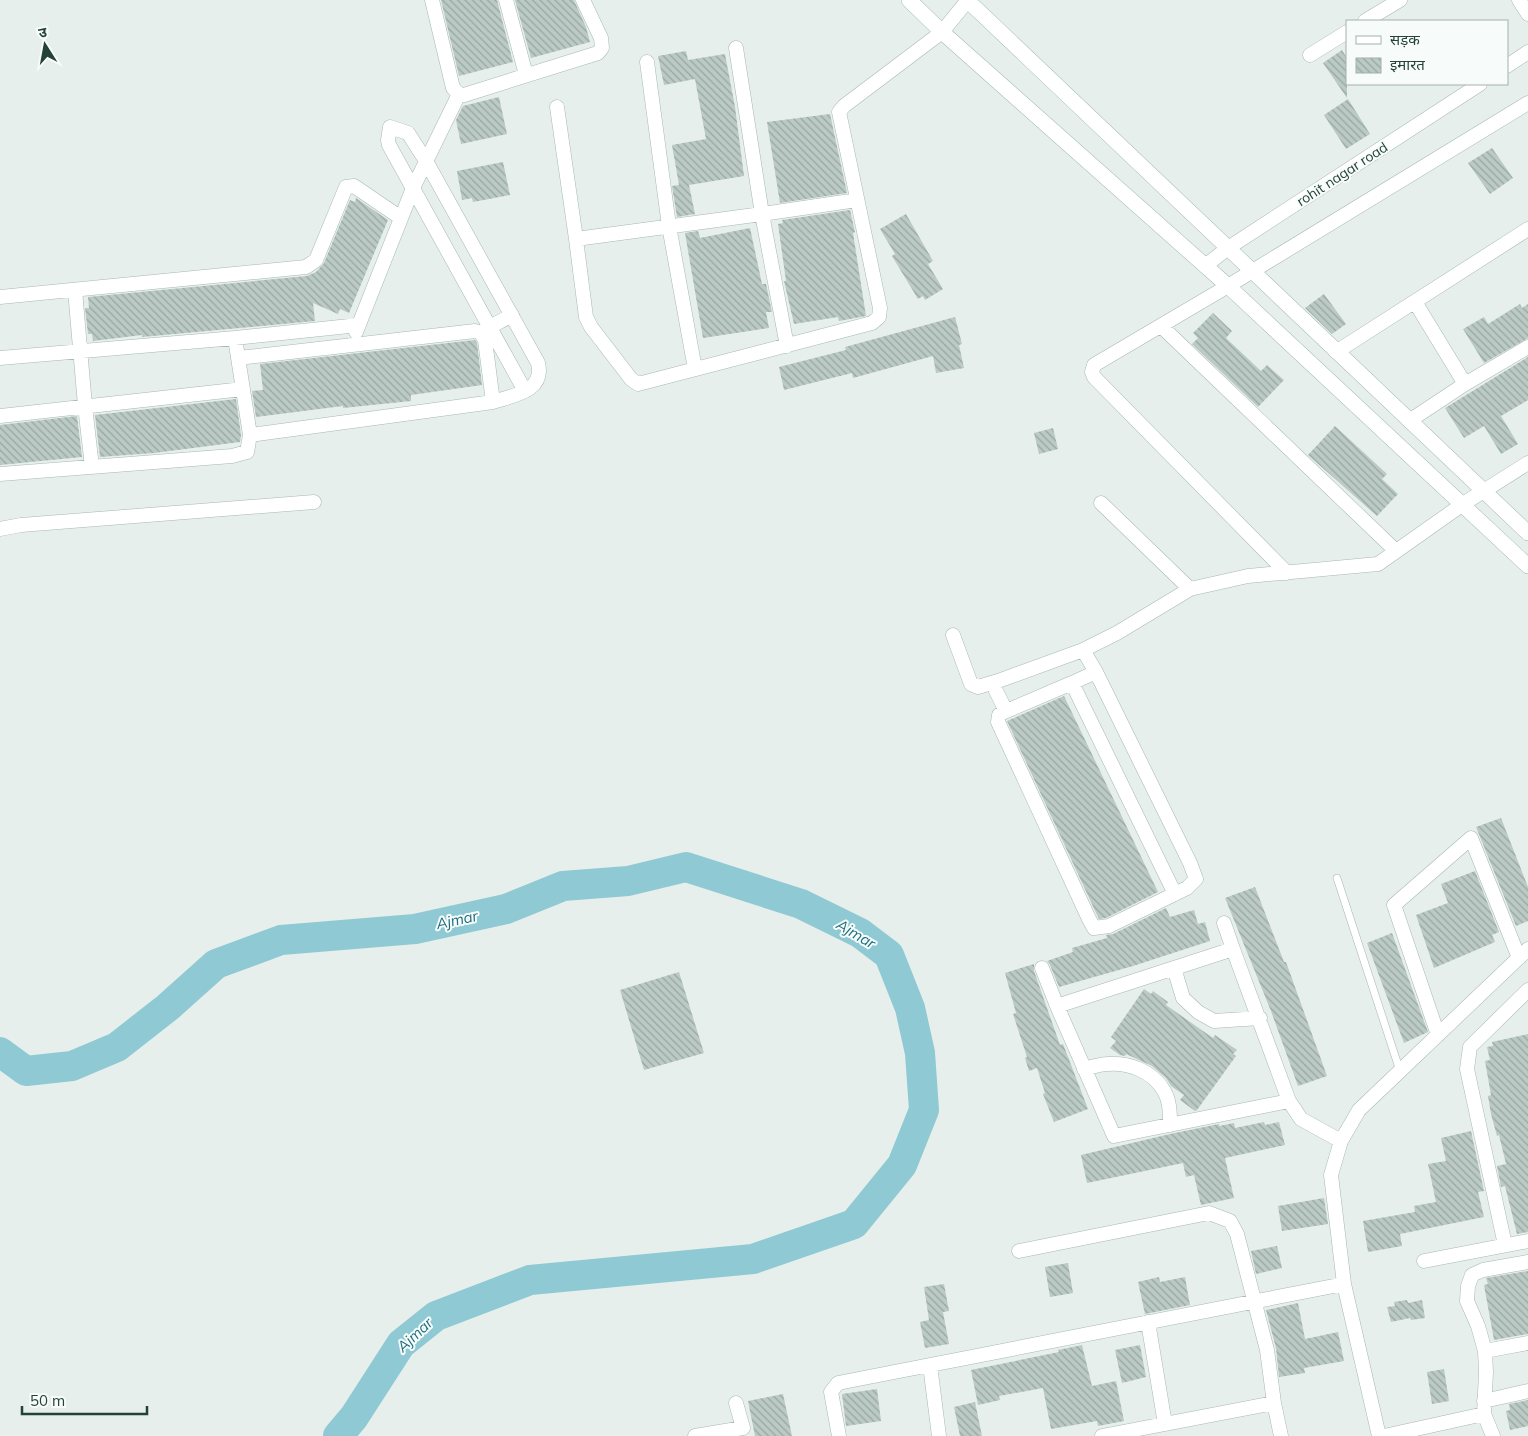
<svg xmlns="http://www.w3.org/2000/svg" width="1528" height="1436" font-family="Mulish,'Noto Sans Devanagari',sans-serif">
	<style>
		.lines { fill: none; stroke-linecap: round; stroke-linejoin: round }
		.river { stroke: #8ec9d4; stroke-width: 30 }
		.building { fill: url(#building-back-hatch) }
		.lane-casing { stroke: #a8b8b2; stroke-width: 8 }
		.street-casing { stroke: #a8b8b2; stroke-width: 15 }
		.secondary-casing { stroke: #a4bbb3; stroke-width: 16 }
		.lane { stroke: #fff; stroke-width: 7 }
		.street { stroke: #fff; stroke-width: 14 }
		.secondary { stroke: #fff; stroke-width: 15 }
		.labels { text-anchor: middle; stroke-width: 4; stroke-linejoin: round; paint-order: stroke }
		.street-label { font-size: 14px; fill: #24423a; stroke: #f7fbf9 }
		.water-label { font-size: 15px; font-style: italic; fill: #1c6f80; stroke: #f7fbf9 }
	</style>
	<defs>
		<pattern id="building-back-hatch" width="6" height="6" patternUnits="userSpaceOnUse" patternTransform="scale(1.25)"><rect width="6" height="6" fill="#bbcac4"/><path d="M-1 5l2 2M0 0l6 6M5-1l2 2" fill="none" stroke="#98a6a0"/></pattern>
	</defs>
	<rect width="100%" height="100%" fill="#e6efeb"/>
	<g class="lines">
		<path class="river" d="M0,1052l26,19 46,-5 45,-19 51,-40 48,-43 65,-24 134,-11 91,-20 57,-23 65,-5 58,-14 115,37 59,29 29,22 21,53 10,45 4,57 -22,55 -48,59 -101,35 -223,21 -94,36 -35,28 -47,73 -16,19"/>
	</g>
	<path class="building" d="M441,0h56l16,62 -54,14z
		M515,0h59l12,27 4,15 -59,16z
		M1342,50l5,8v40l-24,-35z
		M686,51l2,9 37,-6 10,53 9,69 -55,9 6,29 -18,3 -5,-31 7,-1 -7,-40 34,-6 -11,-60 -31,6 -6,-29z
		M499,97l8,37 -46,10 -5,-24 7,-14z
		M1348,99l22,35 -24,15 -22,-34z
		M830,114l17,79 -67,10 -13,-81z
		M1492,148l21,30 -23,16 -22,-31z
		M503,162l7,33 -37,7 -1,-4 -10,2 -5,-29z
		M356,198l32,22 -39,93 -9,-4 -2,5 -25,-11 2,18 -173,16v-2l-49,6 -1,-7h-4l-3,-26h4l-1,-11 219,-21 9,-4 8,-9 26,-63 5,2z
		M850,210l5,22 -2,1 13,83 -27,5 -1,-4 -44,7 -10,-43h2l-8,-57 5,-1 -1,-3z
		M906,214l27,47 -5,3 15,25 -18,11 -2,-4 -5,3 -26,-43 3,-2 -15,-25z
		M750,228l12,56h4l6,28h-6l3,16 -66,10 -18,-105 13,-2 2,7z
		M1324,294l22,30 -14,10 -27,-26z
		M1520,304l2,4 6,-4v34l-44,25 -21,-34 21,-12 4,7z
		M1213,313l19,18 -6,7 35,33 6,-6 17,15 -26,27 -66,-63 6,-6 -5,-5z
		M955,317l7,27 -3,1 5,23 -28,5 -3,-17 -80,22 -1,-5 -68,17 -5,-23 67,-17 -1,-3z
		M475,340l2,3 5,42 -71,10v6l-68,7v-2l-87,11 -4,-26 11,-1 -3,-26z
		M1528,357v43l-27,16 17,28 -17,10 -17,-28 -20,12 -19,-30z
		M236,399l5,36 -1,7 -86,11 -54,4 -5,-42z
		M77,416l5,41 -82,8v-40z
		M1335,426l52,48 -5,5 16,15 -21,22 -69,-61z
		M1053,428l5,21 -19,5 -5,-21z
		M1064,696l94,196 -52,26 -7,1 -2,-4 -90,-194z
		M1501,818l27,69v34l-12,5 -40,-99z
		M1475,871l24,61 -7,3 3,7 -61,26 -18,-53 32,-12 -7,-19z
		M1255,887l29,75h2l41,114 -29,10 -27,-75 -46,-113z
		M1166,908l4,9 24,-7 4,14 7,-2 5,19 -77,25 -74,21 -9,-22 -3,-4 26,-9 -1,-4 35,-10 -1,-3 7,-1z
		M1392,933l36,99 -24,11 -37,-100z
		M1034,964v7l26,74 3,-1 25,65 -34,13 -11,-28 2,-1 -8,-25 -8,3 -4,-13 2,-1 -14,-43 3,-1 -11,-40z
		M679,972l25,81 -60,17 -24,-80z
		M1144,989l7,5 2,-3 15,11 -2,3 47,33 2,-3 22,15 -4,4 3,2 -39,54 -2,1 -15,-11 4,-5 -13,-9 -5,-8 -14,-12 -26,-12 -1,2 -5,-1 -10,-7 6,-7 -5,-4z
		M1528,1034v198l-11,2 -12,-48 -4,1 -4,-21 9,-2 -7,-29 -2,1 -6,-22 -3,-18 3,-1 -6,-34 5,-1 -3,-13 6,-1 -1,-4z
		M1264,1122l1,3 14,-3 6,23 -60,13 9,40 -33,7 -7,-30 -8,2 -3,-14 -96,20 -6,-28 89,-21 49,-10v2l15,-3 1,5z
		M1471,1131l13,60 -6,1 6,25 -84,17 2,12 -34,6 -5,-31 52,-9 -1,-6 22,-4 -8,-38 18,-3 -5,-23z
		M1324,1198l4,26 -46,7 -4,-25z
		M1277,1246l5,22 -26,6 -5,-23z
		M1068,1263l5,30 -23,4 -5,-30z
		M1528,1271v63l-34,6 -10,-55 4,-1 -2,-6z
		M1159,1277l1,5 25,-5 5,28 -45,9 -7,-32z
		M944,1284l5,27 -6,1 6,32 -24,4 -5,-26 9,-2 -5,-33z
		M1407,1300l1,3 14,-3 3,18 -14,2 -1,-2 -19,4 -4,-15 8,-1 -1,-4z
		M1298,1303l7,36 33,-7 6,29 -40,7 1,5 -26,4 -3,-29 -10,-38z
		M1082,1345l10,41 24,-5 8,40 -26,5 -1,-5 -46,8 -8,-41 -44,8 1,4 -22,5 -7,-35 88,-18 -1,-2z
		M1140,1345l6,32 -24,6 -7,-33z
		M1444,1369l5,32 -17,3 -5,-32z
		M877,1389l4,32 -35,5 -4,-32z
		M783,1394l9,42h-37l-7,-35z
		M1528,1400v26l-18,4 -4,-19 4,-1 -1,-6z
		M975,1402l7,34h-22l-6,-29z"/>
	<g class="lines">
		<g class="lane-casing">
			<path id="lane" d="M1337,878l63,193"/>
		</g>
		<g class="street-casing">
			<path id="street" d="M432,0l21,88 6,6 5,1 134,-42 4,-5 -1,-10 -18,-38
				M506,0l20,75
				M1519,0l9,14
				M1365,21l35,-21
				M736,48l26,166 25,132
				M1310,55l37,-23
				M647,62l22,164 26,143
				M1507,66l21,-14
				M557,107l19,132 10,78 5,10 40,52 7,5 234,-61 7,-6 1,-9 -41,-196 5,-6 98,-74 26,-32
				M576,239l186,-25 95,-14
				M1205,266l23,-18 252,-164
				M75,290l10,116 7,61
				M0,297l306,-30 10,-7 30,-73 8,-1 47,32
				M1415,302l50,82
				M1161,326l235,225
				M490,327l22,-12
				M356,332l57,-144 46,-94
				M235,338l15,97
				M1336,352l192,-123
				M0,358l235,-20 124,-13
				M493,402c20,-7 52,-10 45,-39l-112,-202 -18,-28 -18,-6 -2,13 1,5 136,246
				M0,416l243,-27
				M1409,421l56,-37 63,-37
				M0,474l232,-18 15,-4 3,-17 243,-33 -8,-62 -5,-8 -5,-1 -237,27
				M1101,503l89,86
				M0,529l21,-4 293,-23
				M1287,573l-193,-196 -2,-5 2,-7 134,-79 300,-183
				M953,635l18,49 7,3 20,-6 85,-31 34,-17 73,-44 58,-13 130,-12 85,-60 65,-41
				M1096,672l-24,11 103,211
				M1072,683l-68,29 -5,3 -1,7 91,197 5,9 15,-2 78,-38 9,-9 -6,-16 -94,-191 -13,-22
				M996,691l10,20
				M1224,923l9,26
				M1042,968l15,38
				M1174,968l9,30 15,14 16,9 46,-3
				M1438,1035l-44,-130 77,-67 48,120
				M1084,1069c8,-2 16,-5 23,-5 21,-2 46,7 57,27 6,10 6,22 6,34
				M1289,1101l-56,-152 -176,57 57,130 175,-35 12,18 40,22
				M1505,1245l-38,-176 3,-22 58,-57
				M1019,1251l190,-38 21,8 7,13 30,116 7,53 7,33
				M1424,1261l104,-20
				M1148,1322l17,102
				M1485,1351l43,-8
				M930,1365l9,71
				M1484,1401l44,-10
				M695,1436l48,-8 -7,-25
				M839,1436l-8,-44 7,-9 506,-99
				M1102,1436l172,-33
				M1379,1436l-35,-152 -13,-109 10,-34 18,-31 169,-161
				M1384,1436l100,-22
				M1493,1436l-9,-22 2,-42 -1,-21 -7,-25 -11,-25 1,-15 4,-11 11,-5 45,-8"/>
		</g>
		<g class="secondary-casing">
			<path id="secondary" d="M909,0l33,32 286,254 300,280
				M967,0l561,533"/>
		</g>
		<use href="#lane" class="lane"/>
		<use href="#street" class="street"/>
		<use href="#secondary" class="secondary"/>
	</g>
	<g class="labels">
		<g class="street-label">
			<text transform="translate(1342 174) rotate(-33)" y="5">rohit nagar road</text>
		</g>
		<g class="water-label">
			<text transform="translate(457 920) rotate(-12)" y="5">Ajmar</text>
			<text transform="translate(856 934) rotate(31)" y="5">Ajmar</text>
			<text transform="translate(415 1335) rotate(-43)" y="5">Ajmar</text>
		</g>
	</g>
	<rect x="1346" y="20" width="162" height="65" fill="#f7fbf9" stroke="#a3b1ad"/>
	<rect x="1356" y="36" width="25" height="8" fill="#ffffff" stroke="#a3b1ad"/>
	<text x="1390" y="45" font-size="15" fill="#24423a">सड़क</text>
	<rect x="1356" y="58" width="25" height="15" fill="url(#building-back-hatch)" stroke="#a3b1ad"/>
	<text x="1390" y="70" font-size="15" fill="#24423a">इमारत</text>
	<g transform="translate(45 45) rotate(349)" stroke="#f7fbf9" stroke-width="4" paint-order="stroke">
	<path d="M0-4L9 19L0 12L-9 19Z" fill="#24423a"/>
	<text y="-8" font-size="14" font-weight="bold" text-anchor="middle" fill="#24423a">उ</text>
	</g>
	<path d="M22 1406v8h125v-8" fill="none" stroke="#24423a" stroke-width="2.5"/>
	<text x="30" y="1406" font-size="15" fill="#24423a" stroke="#f7fbf9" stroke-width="4" paint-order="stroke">50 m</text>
</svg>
